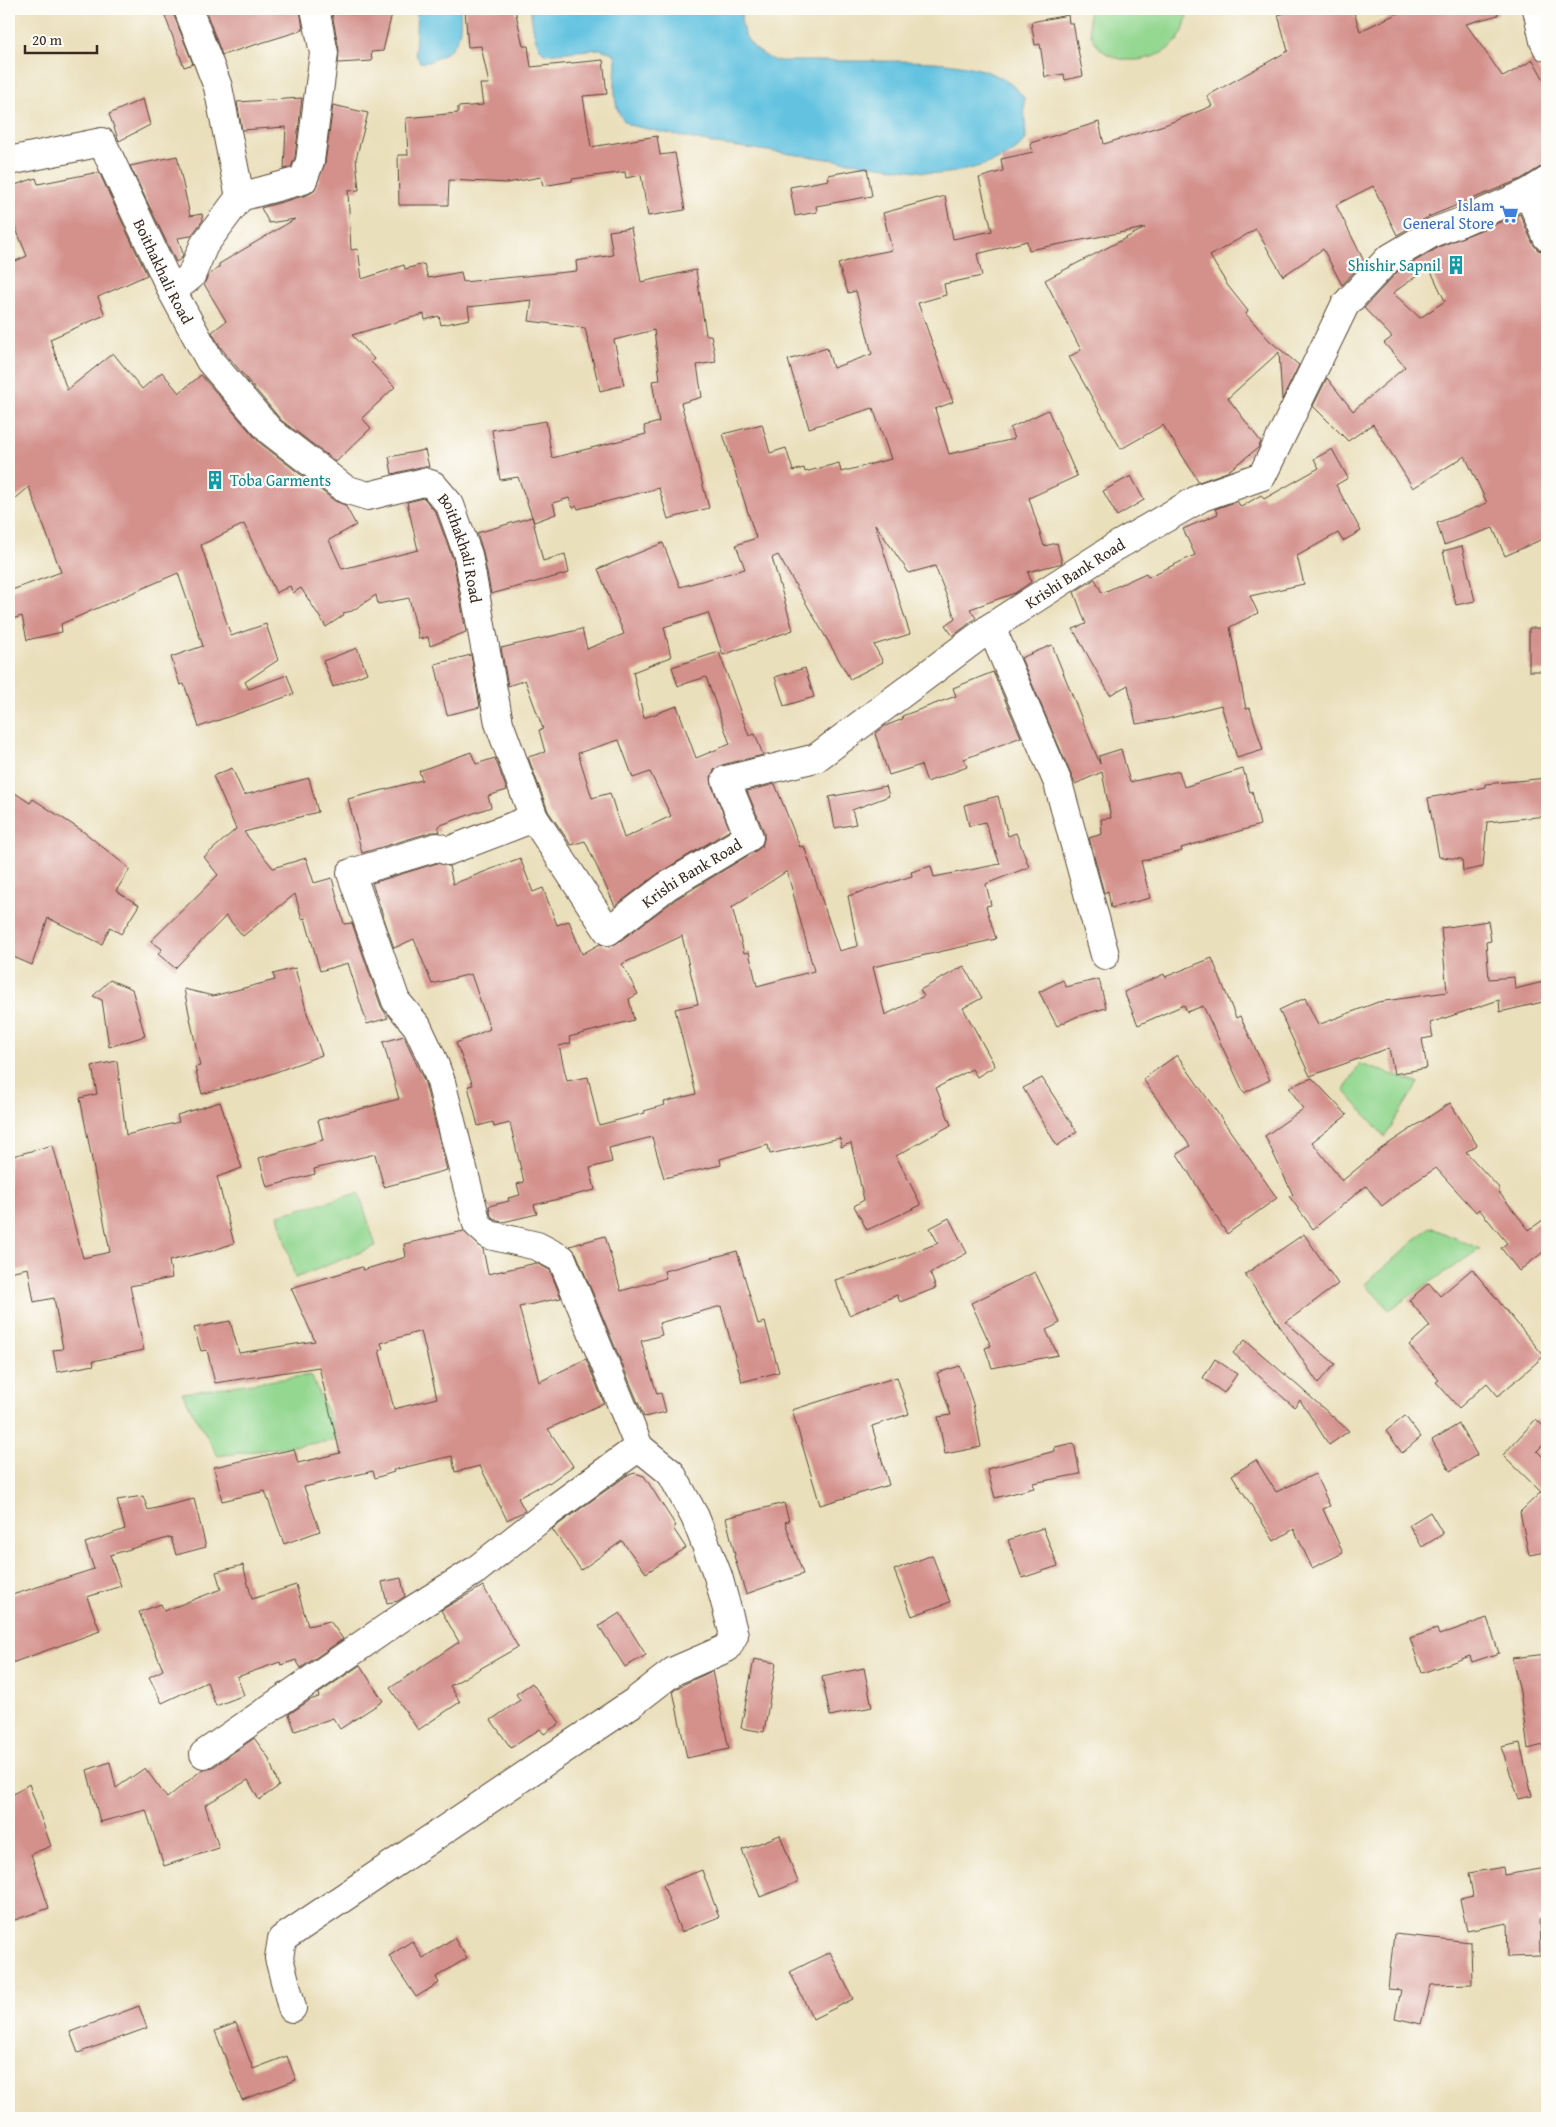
<svg xmlns="http://www.w3.org/2000/svg" width="1556" height="2127" font-family="'Gentium Book Plus',serif">
	<style>
		.green { fill: #93d790; stroke: #678057 }
		.water { fill: #62c2e0; stroke: #4e767f }
		.building { fill: #d4918c; fill-rule: evenodd }
		.lines { fill: none; stroke-linecap: round; stroke-linejoin: round }
		.minor-casing { stroke: #554536; stroke-width: 30 }
		.minor { stroke: #fff; stroke-width: 28 }
		.labels { text-anchor: middle; stroke-width: 4.5; stroke-linejoin: round; paint-order: stroke }
		.shop-label { font-size: 16px; fill: #366cbe; stroke: #fdfcf7; text-anchor: end }
		.culture-label { font-size: 16px; fill: #0d838f; stroke: #fdfcf7; text-anchor: end }
		.street-label { font-size: 16px; fill: #3b2a1e; stroke: #fdfcf7 }
	</style>
	<rect width="100%" height="100%" fill="#fdfcf7"/>
	<filter id="ink" filterUnits="userSpaceOnUse"><feTurbulence type="fractalNoise" baseFrequency=".02" numOctaves="2"/><feDisplacementMap in="SourceGraphic" scale="10" xChannelSelector="R" yChannelSelector="G"/><feConvolveMatrix kernelMatrix="1 2 1 2 8 2 1 2 1" color-interpolation-filters="sRGB"/></filter>
	<filter id="wash" filterUnits="userSpaceOnUse"><feTurbulence type="fractalNoise" baseFrequency=".0096" numOctaves="4" result="noise"/><feDisplacementMap in="SourceGraphic" scale="20" xChannelSelector="R" yChannelSelector="G"/><feGaussianBlur stdDeviation="1.12" result="paint"/><feColorMatrix in="noise" values="0 0 0 0 0 0 0 0 0 0 0 0 0 0 0 0 0 1.4 0 .05"/><feComposite in="paint" operator="in"/></filter>
	<g filter="url(#wash)">
		<rect width="100%" height="100%" fill="#eadfbb"/>
		<path class="green" d="M1089,9h98c1,5 -1,10 -2,15 -8,39 -74,50 -92,15 -5,-10 -4,-19 -4,-30z
			M1360,1064l58,19 -33,54 -41,-47z
			M359,1193l17,53 -81,32 -17,-63z
			M1430,1227l50,22 -91,61 -24,-26z
			M311,1375l28,65 -121,16 -36,-63z"/>
		<path class="water" d="M417,9h43c1,23 1,36 -21,48 -6,3 -12,7 -19,5l-5,-9z
			M530,9h212c-4,26 10,41 33,52 30,0 61,0 92,0 46,1 128,-6 157,37l2,41c-13,22 -63,33 -87,35l-223,-30 -87,-19c-20,-14 -13,-45 -13,-67l-3,-5 -13,-4 -55,5c-12,-10 -12,-31 -15,-45z"/>
		<g id="blocks">
			<path class="building" d="M205,9h95l3,21 -81,25z
				M331,9h62l-10,42 -12,1 1,9 -34,2 1,-13z
				M465,9h50l8,37h5l3,21 72,-7 4,34 -24,2 8,51 66,-11 3,19 15,-2 10,57 -37,6 -7,-41 -15,3 -1,-6 -53,7v2l-29,5 -2,-9 -34,6 -58,-3 -1,25h-49l-1,-50h10l-2,-37 52,-5v-6l25,-2 -3,-21h9l-8,-38 -13,1z
				M1298,9h55l7,22 47,-22h90l1,6 -32,9 37,53 30,-17 14,25v81l-8,2 -18,11 -93,38 -31,18 -24,-49 -37,19 28,56 -22,24 -19,-36 -40,27 -27,-47 -46,27 18,30 20,25 -2,3 24,27 29,24 -17,35 -3,-48 -51,46 33,44 -3,6 -31,24 -28,10 -36,-57 -42,24 -52,-92 12,-7 -36,-70 100,-52 -116,22 -2,-9 -50,13 5,22 -38,8 2,11 -28,8 35,99 -18,7 14,45 65,-15 -4,-11 38,-18 29,66 -48,22 15,48 13,-3 5,20 -34,9 3,10 -16,11 -45,16 6,9 -23,18 -8,-11 10,-7 -20,-52 -26,7 -34,-49 35,110 -36,11 9,17 -33,17 -72,-124 -6,3 21,72 -70,25 -15,-42 -44,14 7,30 -38,15 11,46 33,-12 19,52 34,-14 -24,-67 -28,9 -6,-19 47,-15 30,84 6,-2 8,21 -41,10 -8,5 -3,7 1,9 18,44 -71,43 -44,33 -30,-65 -14,4 -23,-34 -20,-54 17,-5 -6,-22 4,-1 -18,-49 -17,6 -7,-38 81,-19 5,20 37,-15 -26,-65 65,-26 17,44 65,-18 -9,-24 20,-7 -33,-104 39,-10 8,29 16,-5 7,23 11,-3 1,4 34,-9 2,9 50,-13 -18,-51 -64,20 -21,-68 39,-12 6,20 39,-14 -16,-63 -8,2 -10,-29 25,-8 29,-6 -9,-37 62,-17 8,43 39,-8 -13,-53 24,-7 -2,-12 32,-7 -3,-9 69,-21 5,22 63,-20 45,-18 -5,-10 81,-45 -10,-36zM619,740l14,38 17,-6 21,44 -47,22 -14,-45 -18,5 -14,-45z
				M173,13l20,51 -9,3 -19,-51z
				M1068,15l1,8h4l10,53 -18,4 -1,-6 -19,3 -5,-33 -5,1 -4,-23z
				M302,98l-7,59 -4,10 -7,2 2,-42 -44,3 -5,-28z
				M143,99l7,26 -31,16 -10,-27z
				M333,105l35,8 -12,46 3,31 -11,1 3,59 7,-1 4,30 42,-14 1,4 19,-5 4,14 33,-6 2,10 114,-11 -1,-10 37,-6 -4,-24 22,-3 10,54 55,-12 10,65h5l5,27 -19,3 5,32 -21,6 28,105 -41,11 -9,-31 -81,21 -1,-3 -4,2 -4,-10 -16,5 3,11 -22,8 -16,-45 -18,3 -8,-50 54,-9 6,37 94,-24 -2,-8 15,-4 -7,-41 8,-1 -6,-50 -40,10 10,45 -24,6 -15,-63 -56,-7 3,-21 -64,7 2,12 -29,6 -2,-9 -14,4 -1,-6 -72,21 22,24 -3,3 24,25 -33,31 9,10 -35,34 -55,-42 -60,-72 -9,-16 14,-11 -22,-37 4,-8 11,-9v-3l76,-45 -26,4 -8,-15 46,-13 7,-4 11,-28z
				M177,156l13,60 12,-2 1,6 -12,16 -13,2 5,16 -2,5 -5,3 -46,-96z
				M867,168l5,28 -56,10 1,6 -22,4 -5,-29 39,-7 -1,-5z
				M99,172l48,103 -49,22 7,18 -55,24 17,51 46,-37 29,36 20,-17 17,21 22,-18 59,68 75,58 10,4 11,20 -27,15 13,29 76,-19 -11,-48 17,-4 12,15 17,46 13,73 -36,14 -2,-9 -9,2 -10,-41 -31,6 -2,-9 -24,16 -9,2 1,2 -18,12 -25,-39 -8,5 -3,-7 -14,7 -32,-69 -43,21 30,91 35,-12 12,36 -33,22 4,7 38,-14 7,19 -95,33 -15,-43 -4,1 -9,-28 32,-11 -25,-73 -117,51 1,8 -35,8 -5,-24 -13,4v-29l52,-19 -32,-85 -20,17v-240l18,-8 -13,-32 -5,2v-39l27,-9 2,6z
				M1520,214l13,30 5,6 9,2v285l-42,19 -12,-28 -49,17 -7,-22 50,-20 -22,-47 -52,32 -40,-64 -25,17 -35,-35 14,-28 26,33 52,-44 -21,-24 8,-6 -28,-29 34,-37 43,-25zM1429,267l16,34 -25,17 -27,-25z
				M1332,449l16,29 -12,7 25,46 -18,10 -5,-8 -41,23 7,28 -54,12 8,17 -28,14 16,82 4,-1 13,42 -26,8 -16,-53 -54,14 -31,5 -8,-39 -18,10 -37,-66 13,-5 -12,-32 21,-13 7,14 44,-20 2,4 47,-22 -12,-26 35,-15 -3,-5 22,-8 4,6 20,-12 3,4 55,-31 -5,-9z
				M425,450l4,17h-9l-28,7 -3,-17z
				M1131,476l13,24 -27,16 -14,-25z
				M532,517l11,44 22,-7 4,19 -78,21 -8,-42 -6,-19z
				M1462,546l13,55 -19,4 -13,-54z
				M1529,628h18v43h-18z
				M1052,645l48,119 -1,-8 22,-7 9,33 49,-11 5,16 59,-18 7,23 2,-1 8,34 -79,23 1,3 -41,10 9,37 -39,10 -3,-17 -4,2 -15,-55 13,-4 -1,-15 10,-1 -9,-46 -27,12 -54,-126z
				M357,648l10,25 -34,14 -10,-26z
				M471,655l9,52 -33,8 -12,-51z
				M805,668l9,29 -30,9 -9,-29z
				M993,672l28,65 -57,22 3,8 -40,15 -6,-17 -32,10 -14,-41 10,-8 18,-7 -1,-3 54,-20 -3,-8z
				M471,752l5,12 19,-6 12,32 -19,6 3,11 -53,19 2,6h-8l-70,21 -14,-54 74,-19 -3,-9z
				M232,768l12,27 65,-17 9,34 -74,20 29,36 33,-10 8,25 18,-5 12,46 8,-1 29,83 7,12 -21,6 -19,-61 -28,8 -15,-53 -3,1 -7,-25 -52,42 -17,-20 -51,52 -17,-14 4,-5 -11,-8 67,-66 -14,-18 32,-28 -23,-53z
				M1547,778v38l-60,6 -4,45 -20,4 -1,-12 -23,-2 -11,-59 57,-11v-3z
				M775,784l25,63 4,-1 35,105 19,-5 -10,-50 64,-20 -1,-4 20,-6 3,11 66,-13 -15,-42 -16,4 -5,-21 34,-9 10,40 8,-3 13,34 -43,17 5,21 -5,1 10,33 -123,28 12,48 39,-19 -4,-6 44,-24 18,32 -19,10 32,58 -18,11 -5,-8 -36,19 15,37 -55,31 25,49 -54,25 -13,-24 10,-6 -13,-57 -10,4 -1,-9 -70,16 -2,-9 -48,14 1,6 -57,13 -12,-41 -43,11 3,14 -22,6 5,22 -61,15 3,9 -34,8 -6,-1 -6,-5 -2,-10 20,-5 -1,-3 12,-3 -3,-11 7,-2 -14,-59 -16,4 -1,-5 -15,4 -10,-40 5,-1 -17,-42 34,-14 -19,-55 -39,10 -18,-45 -20,9 -22,-65 65,-20 12,3 4,18 67,-26 13,34 10,-4 14,37 12,-4 13,33 18,-10 9,3 8,-4 59,-44 81,-49 5,-4 2,-7v-7l-17,-41zM787,871l27,100 -57,15 -8,-34 -5,1 -12,-46zM682,936l16,68 -23,5 21,85 -32,8 1,3 -21,6 1,2 -46,12 -11,-48 -21,4 -8,-35 12,-3 -2,-6 65,-17 -5,-21 9,-5 -16,-30z
				M886,786l3,10 -37,14 4,14 -21,4 -6,-31z
				M9,789l21,14 3,-4 51,33 46,37 -14,22 23,14 -18,29 -11,-7 -8,17 -54,-26 -16,47 -23,-10z
				M1488,921l3,20 -5,1 3,37 25,-2 1,12 32,-8v20l-47,11 -1,-12 -69,23 3,14 -11,2 5,29 -33,6 -5,-26 -79,28 -31,-66 26,-12 13,27 60,-23 69,-10 -6,-64z
				M1212,958l24,60 4,-2 30,64 -26,13 -41,-87 -16,6 -3,-7 -46,20 -14,-33 40,-18 1,3z
				M295,968l12,45 15,42 -68,25 -52,14 -7,-27 5,-1 -16,-77 29,7 62,-16 -2,-6z
				M1099,979l7,29 -28,8 -21,10 -18,-34 24,-12 3,7z
				M110,980l22,9 13,47 -36,11 -7,-47 -9,-4z
				M404,1036l21,47 22,87 -63,17 -9,-33 -61,15 1,5 -48,13 -8,-29 64,-18 -5,-20 81,-21 -16,-57z
				M1177,1055l100,143 -50,36 -50,-80 13,-8 -47,-67z
				M117,1061l9,74 53,-13 -2,-7 43,-13 22,66 -25,9 17,66 -25,9 -1,-1 -39,10 3,17 -42,8 14,64 -51,11 1,4 -37,7 -4,-22 10,-1 -9,-51 -20,4 -6,-34 -19,4v-115l44,-12 30,113 27,-6 -30,-154 17,-4 -5,-28z
				M1042,1078l35,54 -20,14 -34,-58z
				M1312,1078l35,37 -35,27 30,39 40,-33 68,-45 27,42 -11,7 34,37 -2,2 31,39 18,-13v32l-28,22 -18,-23 6,-5 -28,-34 -3,3 -40,-44 -35,23 -19,15 -16,-20 -53,43 -24,-33 4,-1 -28,-59 38,-27 -14,-22z
				M949,1218l18,35 -37,20 6,15 -36,14 -3,-7 -48,20 -14,-35 39,-12 64,-25 -8,-15z
				M464,1231l19,18 5,25 48,-11 14,7 11,28 -42,9 20,75 47,-23 18,44 -56,26 25,37 -24,17 -1,-1 -30,16 7,13 -18,9 -27,-54 -25,6 -3,-16 -59,14 1,2 -19,6 -2,-7 -69,16 16,44 -36,13 -19,-53 -43,10 -8,-34 80,-18 4,14 42,-10 -21,-86 -104,16 -8,-33 -6,1 -7,-23 36,-7 9,32 76,-12 -24,-53 71,-21 1,3 43,-13 -2,-13zM421,1331l16,67 -43,11 -15,-59 4,-1 -2,-6z
				M1304,1234l34,50 -52,38 49,42 -17,19 -73,-109z
				M605,1236l16,55 45,-13 -2,-7 73,-20 21,73 7,-2 14,50 -37,10 -21,-76 -62,17 3,12 -21,6 16,53 4,-1 5,19 -22,5 -68,-164 -6,-7z
				M1472,1269l72,87 -46,40 -11,-13 -28,25 -23,-26 3,-2 -30,-35 21,-19 -21,-26 20,-17 11,13z
				M1035,1272l25,51 -14,7 12,25 -66,13 -7,-20 6,-2 -20,-43z
				M1245,1340l52,45 52,46 -20,14 -29,-45 -6,7 -61,-54z
				M1215,1359l22,15 -13,19 -21,-15z
				M960,1366l13,38 8,43 -36,7 -7,-37 13,-2 -14,-42z
				M897,1377l12,37 -37,12 17,59 -69,20 -28,-95z
				M1405,1416l16,21 -19,16 -16,-22z
				M1536,1419l11,11v11l-10,10 10,10v91l-18,3 -9,-43 21,-20 -38,-37z
				M1459,1424l18,31 -27,16 -18,-31z
				M1074,1443l6,31 -47,9 1,5 -39,10 -8,-29 68,-18v-4z
				M1256,1460l20,32 39,-18 15,32 -7,3 20,44 -31,15 -18,-39 -20,12 -42,-66z
				M635,1473l9,3 32,50 -3,2 13,20 -40,25 -24,-32 -41,29 -29,-41 74,-53z
				M143,1496l5,14 46,-11 12,48 -30,8 -5,-18 -61,18 11,31 -34,11 13,34 -91,33v-68l85,-27 -9,-26 40,-14 -8,-29z
				M784,1503l5,18 -4,1 18,52 -57,20 -12,-38 1,-1 -9,-37z
				M1430,1512l13,22 -21,13 -13,-22z
				M1043,1528l15,38 -36,12 -14,-38z
				M932,1555l18,47 -38,14 -18,-46z
				M243,1565l9,34 44,-14 12,41 22,-5 13,18 -42,29 -5,-8 -15,5 -1,-3 -43,15 7,18 -28,11 -9,-24 -45,21 -13,-26 14,-7 -24,-58 22,-8 3,7 57,-22 -5,-17z
				M401,1578l4,18 -7,5 -11,2 -5,-21z
				M483,1586l35,61 -68,39 10,16 -42,28 -28,-42 69,-46 -18,-32z
				M620,1613l26,42 -21,12 -26,-41z
				M1487,1618l12,35 -27,9 -2,-6 -48,17 -12,-35 27,-9 2,6z
				M1547,1654v90l-19,5 -8,-57 -8,-34z
				M754,1659l22,4 -12,69 -23,-4z
				M360,1665l23,36 -43,28 -7,-11 -38,13 -6,-17 21,-14 9,-3 -1,-3z
				M864,1668l8,39 -42,9 -8,-39z
				M712,1671l17,78 -42,9 -14,-67 9,-6z
				M532,1683l28,40 -16,11 -4,-5 -29,19 -20,-28 29,-20 -4,-6z
				M254,1738l14,19 11,29 -20,14 -11,-20 -43,25 14,43 -55,18 -18,-56 -46,12 -13,-52 23,-8 6,26 29,-20 22,30 36,-29 10,-2z
				M1520,1743l12,53 -13,3 -18,-52z
				M29,1784l22,62 -20,8 18,54 -40,14v-125z
				M780,1835l18,47 -38,15 -18,-47z
				M1503,1867l1,8 43,-7v49l-8,2 1,37 -32,1 -1,-34 -40,8 -7,-32 13,-3 -4,-23z
				M702,1870l17,47 -38,15 -18,-47z
				M1394,1934l77,8 1,42 -41,1 -10,39 -26,-6 6,-28 -13,-1z
				M454,1938l13,20 -31,19 3,6 -23,14 -27,-41 23,-15 11,17z
				M830,1952l23,47 -40,20 -23,-47z
				M139,2006l8,22 -69,25 -8,-21z
				M236,2023l17,46 34,-13 9,24 -54,20 -27,-69z"/>
		</g>
	</g>
	<g filter="url(#ink)">
		<use href="#blocks" fill-opacity="0" stroke="#554536" stroke-width="1"/>
		<g class="lines">
			<g class="minor-casing">
				<g id="minor">
					<path d="M188,9l30,78 22,110"/>
					<path d="M1537,9l7,32 3,6"/>
					<path id="s1" d="M9,161l93,-19 70,149 38,70 60,70 75,58 23,7 56,-14 9,3 17,20 18,50 31,168 35,95 74,113 59,-45 82,-49 -23,-57 90,-22 175,-131 124,-80 87,-50 60,-21 83,-171 43,-46 46,-27 27,-10 67,-29 19,-12"/>
					<path d="M1528,193l19,44"/>
					<path d="M172,291l19,-15 13,-31 36,-48 63,-17 7,-19 14,-108 -9,-44"/>
					<path d="M991,627l67,156 47,172"/>
					<path d="M204,1754l207,-143 65,-41 68,-54 95,-69 -77,-188 -25,-13 -48,-11 -12,-11 -36,-142 -8,-22 -16,-34 -21,-25 -45,-128 86,-26 11,4 86,-33"/>
					<path d="M292,2008l-13,-50 3,-19 352,-237 40,-31 53,-23 7,-13 -16,-59 -23,-59 -24,-44 -32,-26"/>
				</g>
			</g>
			<use href="#minor" class="minor"/>
		</g>
	</g>
	<defs>
		<g id="supermarket-bare" transform="scale(1.5)"><path d="M-6-5.5h2.5l.6 2H6L4.5 2H-2.5L-4.4-4H-6ZM-1.5 3.2a1.3 1.3 0 1 0 .1 0ZM3 3.2a1.3 1.3 0 1 0 .1 0Z" fill="#3f7fe0" stroke="#fdfcf7" stroke-width="2.5" paint-order="stroke"/></g>
		<g id="building-bare" transform="scale(1.5)"><path d="M-4-6H4V6H1V3H-1V6H-4ZM-2.5-4.3h1.7v1.8h-1.7ZM.8-4.3h1.7v1.8H.8ZM-2.5-1h1.7V.8h-1.7ZM.8-1h1.7V.8H.8Z" fill="#0f9aa8" stroke="#fdfcf7" stroke-width="2.5" paint-order="stroke"/></g>
	</defs>
	<g fill-rule="evenodd">
		<use href="#supermarket-bare" x="1509" y="214"/>
		<use href="#building-bare" x="1456" y="265"/>
		<use href="#building-bare" x="215" y="480"/>
	</g>
	<g class="labels">
		<g class="shop-label">
			<text x="1494" y="211">Islam<tspan x="1494" dy="18">General Store</tspan></text>
		</g>
		<g class="culture-label">
			<text x="1441" y="271">Shishir Sapnil</text>
			<text x="230" y="486" text-anchor="start">Toba Garments</text>
		</g>
		<g class="street-label">
			<text dy="6" stroke="none"><textPath href="#s1" startOffset="238">Boithakhali Road</textPath></text>
			<text dy="6" stroke="none"><textPath href="#s1" startOffset="688">Boithakhali Road</textPath></text>
			<text dy="6" stroke="none"><textPath href="#s1" startOffset="1746">Krishi Bank Road</textPath></text>
			<text dy="6" stroke="none"><textPath href="#s1" startOffset="1206">Krishi Bank Road</textPath></text>
		</g>
	</g>
	<rect width="1556" height="2127" fill="none" stroke="#fdfcf7" stroke-width="30"/>
	<path d="M25 45v8h72v-8" fill="none" stroke="#3b2a1e" stroke-width="2.5"/>
	<text x="32" y="45" font-size="15" fill="#3b2a1e" stroke="#fdfcf7" stroke-width="4" paint-order="stroke">20 m</text>
</svg>
